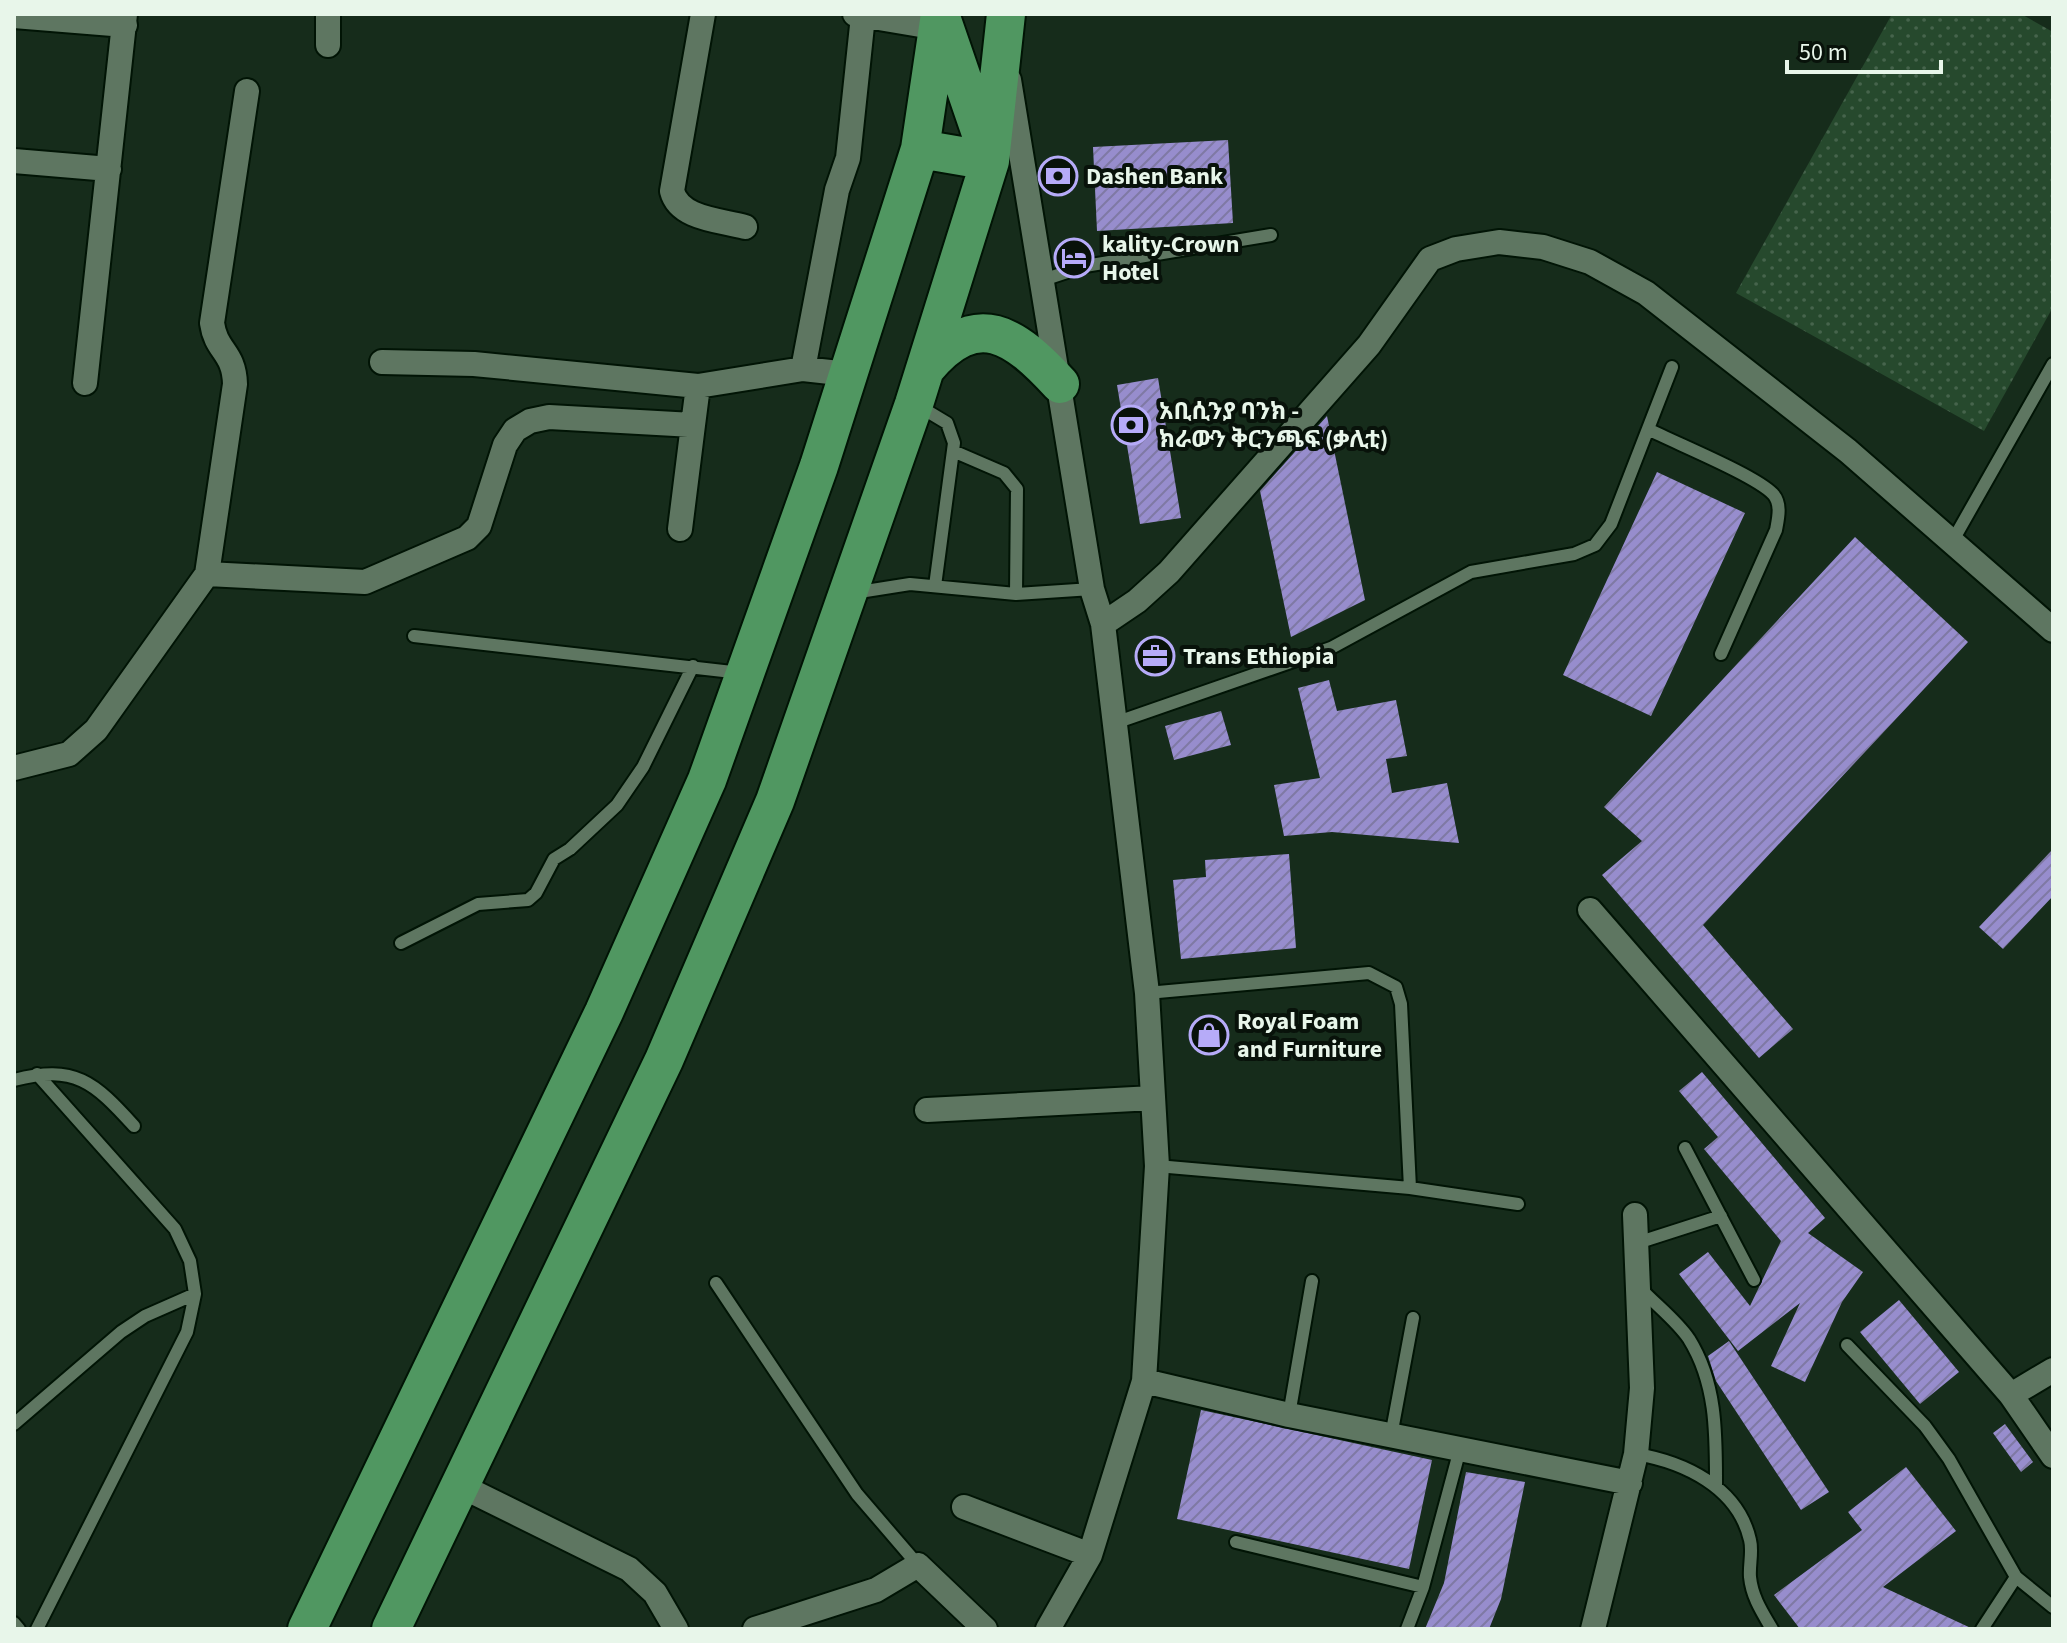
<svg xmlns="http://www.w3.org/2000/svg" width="2067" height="1643" font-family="'Source Sans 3','Noto Sans Ethiopic',sans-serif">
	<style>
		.park { fill: url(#park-dots) }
		.building { fill: url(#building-hatch) }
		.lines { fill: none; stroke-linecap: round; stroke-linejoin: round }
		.lane-casing { stroke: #011405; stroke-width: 16 }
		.street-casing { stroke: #011405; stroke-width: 28 }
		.primary-casing { stroke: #011405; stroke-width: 42 }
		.lane { stroke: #5e7661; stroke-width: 12 }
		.street { stroke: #5e7661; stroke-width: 24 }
		.primary { stroke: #509761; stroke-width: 38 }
		.labels { text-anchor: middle; stroke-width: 8; stroke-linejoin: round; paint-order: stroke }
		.poi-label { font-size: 24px; font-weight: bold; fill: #e8f6ea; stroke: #08120a; text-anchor: start }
	</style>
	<defs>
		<pattern id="park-dots" width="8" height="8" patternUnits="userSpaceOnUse" patternTransform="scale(2)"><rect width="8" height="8" fill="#26492d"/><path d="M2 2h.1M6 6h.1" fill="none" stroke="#46644c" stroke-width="1.8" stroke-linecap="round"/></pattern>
		<pattern id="building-hatch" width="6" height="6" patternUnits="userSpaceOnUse" patternTransform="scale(2)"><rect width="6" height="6" fill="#978dcd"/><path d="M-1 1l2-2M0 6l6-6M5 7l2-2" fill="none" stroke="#7f79a4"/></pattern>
	</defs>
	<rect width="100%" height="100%" fill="#162c1b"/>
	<path class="park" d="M1892,14h129l32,18v275l-69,124 -248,-138z"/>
	<path class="building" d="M1228,140l5,83 -136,8 -4,-84z
		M1158,378l23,140 -41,6 -23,-139z
		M1327,416l38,184 -74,37 -31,-146z
		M1657,472l88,41 -94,203 -88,-41z
		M1855,537l113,105 -265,283 90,104 -34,29 -157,-183 40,-34 -38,-34z
		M1329,680l8,31 59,-11 11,56 -21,3 6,34 55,-10 12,60 -127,-11 -48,4 -10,-51 46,-7 -22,-90z
		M1221,711l10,34 -57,15 -9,-34z
		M2053,849v47l-50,53 -24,-22z
		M1289,854l7,94 -115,11 -8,-79 33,-3 -1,-17z
		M1702,1072l123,146 -17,15 55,39 -21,30 -37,80 -34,-16 29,-63 -62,48 -59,-77 29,-22 42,54 31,-65 -77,-92 14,-12 -39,-46z
		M1899,1300l60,72 -39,32 -60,-72z
		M1729,1341l100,151 -28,18 -85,-129 -8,-25z
		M1201,1410l231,50 -23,109 -232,-50z
		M2005,1424l28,38 -12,10 -28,-39z
		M1906,1467l50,64 -73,56 90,42h-173l-26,-34 88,-65 -14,-18z
		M1466,1472l59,10 -24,117 -12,30h-64l19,-46z"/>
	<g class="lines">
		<g class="lane-casing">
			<path id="lane" d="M1043,280l42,-14 186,-31
				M917,405l30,18 7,20 -19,143
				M1648,429c27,14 107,46 125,65 9,10 5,25 3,36l-55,124
				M953,451l51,22 13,16 -1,105
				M1952,542l101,-178
				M853,593l57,-9 106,10 76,-5
				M414,636l327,37
				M1112,724l219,-76 140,-76 103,-18 21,-9 16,-21 61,-157
				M401,943l77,-39 50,-4 8,-7 18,-34 16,-10 47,-44 26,-38 50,-101
				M1147,993l222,-20 27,14 5,17 9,184
				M14,1080c61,-16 80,2 120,46
				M1685,1148l69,132
				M1157,1166l253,22 108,16
				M1637,1243l84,-27
				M716,1283l141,211 61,71
				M1641,1289c15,16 36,32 48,50 28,45 27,96 27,147
				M1847,1345l78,81 24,33 67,118 37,30
				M1289,1415l23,-134
				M14,1424l107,-92 24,-16 50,-22
				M1391,1436l22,-118
				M1636,1454c48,8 102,33 114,86 3,11 -1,25 0,37 2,20 12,35 22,52
				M1236,1542l187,45
				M14,1623l5,6
				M37,1629l150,-297 8,-38 -5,-33 -15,-32 -138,-155
				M1407,1629l16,-42 37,-138
				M1982,1629l34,-52"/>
		</g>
		<g class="street-casing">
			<path id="street" d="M328,14v31
				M703,14l-31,177c7,28 48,29 73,36
				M855,14l83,14
				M14,16l111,9
				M1009,80l83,509 11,35 44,369 10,173 -13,215 -54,174 -42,74
				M14,161l95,8
				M382,362l92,2 224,22 105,-17 45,5
				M803,369l34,-179 11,-32 15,-142
				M85,383l40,-369
				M680,529l13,-104
				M207,574l158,8 102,-44 12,-12 26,-81 10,-15 15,-9 19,-4 144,8 5,-39
				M1103,624l34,-23 32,-29 200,-227 61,-86 26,-10 43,-7 44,5 47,15 56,31 202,158 205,179
				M14,768l55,-14 27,-24 111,-156 28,-190c-1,-33 -19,-32 -23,-61l35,-232
				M1590,910l421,485 42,61
				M927,1110l226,-12
				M1144,1381l145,34 341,68
				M2011,1395l42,-25
				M461,1486l168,83 26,24 21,36
				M964,1507l126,48
				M755,1629l121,-39 42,-25 67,64
				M1593,1629l43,-175 6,-66 -7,-173"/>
		</g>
		<g class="primary-casing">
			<path id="primary" d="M942,20l45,131
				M920,149l70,12
				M926,368c51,-61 89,-33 134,16
				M307,1629l297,-617 103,-232 112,-314 101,-317 20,-135
				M391,1629l273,-569 111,-259 139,-397 76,-243 16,-147"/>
		</g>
		<use href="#lane" class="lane"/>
		<use href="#street" class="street"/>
		<use href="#primary" class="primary"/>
	</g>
	<defs>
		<g id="bank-ring" transform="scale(2)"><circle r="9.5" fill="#08120a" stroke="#b6abf8" stroke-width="1.5"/><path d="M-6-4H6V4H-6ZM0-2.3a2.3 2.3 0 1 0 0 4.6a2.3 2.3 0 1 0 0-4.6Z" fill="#b6abf8"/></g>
		<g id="hotel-ring" transform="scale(2)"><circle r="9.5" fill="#08120a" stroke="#b6abf8" stroke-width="1.5"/><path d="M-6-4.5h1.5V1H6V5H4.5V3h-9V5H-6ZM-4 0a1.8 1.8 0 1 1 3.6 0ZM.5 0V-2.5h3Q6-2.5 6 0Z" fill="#b6abf8"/></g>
		<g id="office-ring" transform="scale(2)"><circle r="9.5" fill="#08120a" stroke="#b6abf8" stroke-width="1.5"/><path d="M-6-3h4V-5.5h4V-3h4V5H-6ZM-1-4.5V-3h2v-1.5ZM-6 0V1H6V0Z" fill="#b6abf8"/></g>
		<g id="shop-ring" transform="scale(2)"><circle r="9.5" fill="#08120a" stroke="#b6abf8" stroke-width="1.5"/><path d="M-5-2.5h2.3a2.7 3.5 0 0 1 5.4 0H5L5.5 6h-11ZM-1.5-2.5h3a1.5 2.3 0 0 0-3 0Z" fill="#b6abf8"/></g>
	</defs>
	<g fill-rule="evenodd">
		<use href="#bank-ring" x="1058" y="176"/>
		<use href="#hotel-ring" x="1074" y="258"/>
		<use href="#bank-ring" x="1131" y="425"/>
		<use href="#office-ring" x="1155" y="656"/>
		<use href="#shop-ring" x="1209" y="1035"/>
	</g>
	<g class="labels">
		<g class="poi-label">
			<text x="1086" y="184">Dashen Bank</text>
			<text x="1102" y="252">kality-Crown<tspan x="1102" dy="28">Hotel</tspan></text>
			<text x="1159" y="419">አቢሲንያ ባንክ -<tspan x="1159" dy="28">ክራውን ቅርንጫፍ (ቃሊቲ)</tspan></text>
			<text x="1183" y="664">Trans Ethiopia</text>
			<text x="1237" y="1029">Royal Foam<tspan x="1237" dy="28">and Furniture</tspan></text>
		</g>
	</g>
	<rect width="2067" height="1643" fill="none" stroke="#e8f6ea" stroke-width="32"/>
	<path d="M1787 60v12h154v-12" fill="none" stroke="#e8f6ea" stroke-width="4"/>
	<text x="1799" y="60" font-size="24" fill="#e8f6ea" stroke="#08120a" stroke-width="6" paint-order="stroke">50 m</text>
</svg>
